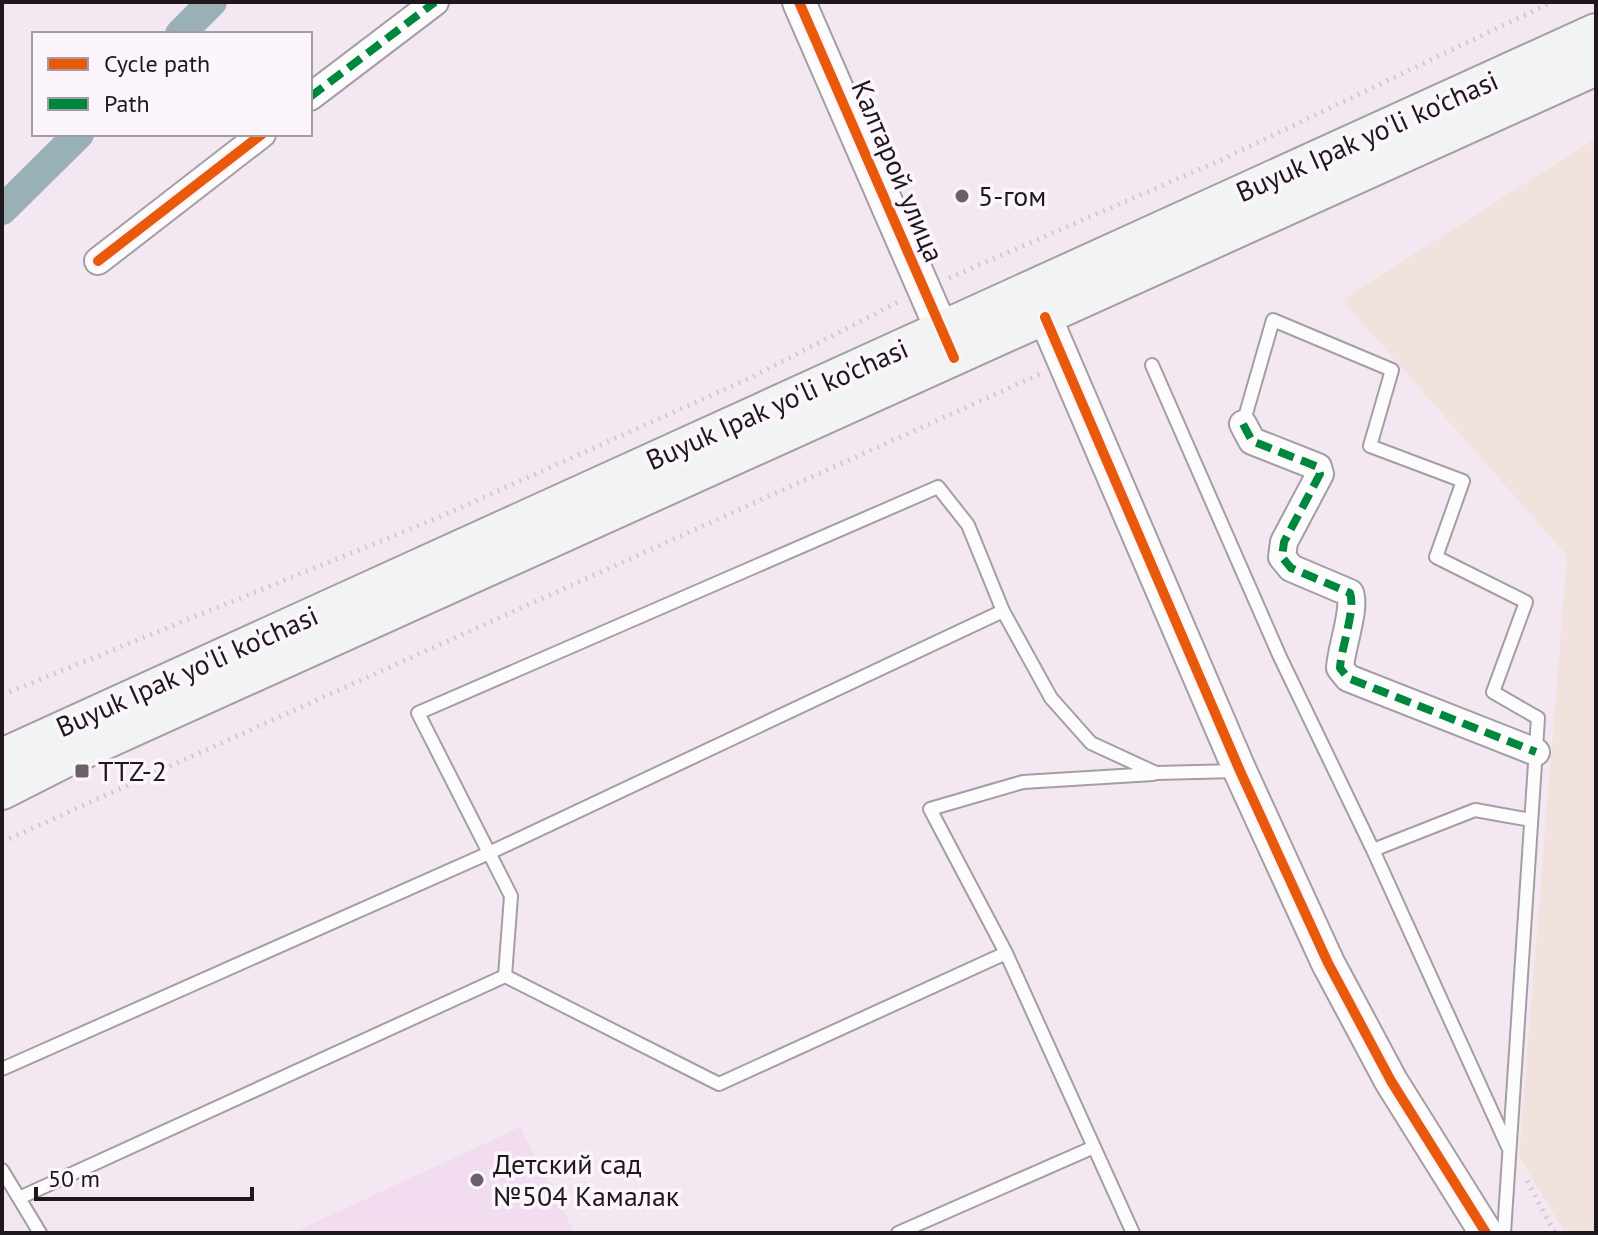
<svg xmlns="http://www.w3.org/2000/svg" width="1598" height="1235" font-family="'PT Sans',sans-serif">
	<style>
		.built { fill: #f1ddef }
		.medical { fill: #f1e2de }
		.lines { fill: none; stroke-linecap: round; stroke-linejoin: round }
		.canal { stroke: #99b0b7; stroke-width: 30 }
		.service-casing { stroke: #a59da4; stroke-width: 16 }
		.minor-casing { stroke: #a59da4; stroke-width: 30 }
		.tertiary-casing { stroke: #a59da4; stroke-width: 36 }
		.secondary-casing { stroke: #a59da4; stroke-width: 40 }
		.path { stroke: #d0cbcf; stroke-width: 5; stroke-dasharray: 2 6; stroke-linecap: butt }
		.service { stroke: #fdfcfd; stroke-width: 12 }
		.minor { stroke: #fdfcfd; stroke-width: 26 }
		.tertiary { stroke: #fdfcfd; stroke-width: 32 }
		.secondary { stroke: #f2f4f3; stroke-width: 36 }
		.quiet { stroke: #00873e; stroke-width: 8; stroke-dasharray: 16 8; stroke-linecap: butt }
		.cycleway-casing { stroke: #fdf5fc; stroke-width: 15 }
		.cycleway { stroke: #e8590c; stroke-width: 10 }
		.poi-dot { fill: #696068; stroke: #fdf5fc; stroke-width: 3 }
		.labels { text-anchor: middle; stroke-width: 7; stroke-linejoin: round; paint-order: stroke }
		.street-label { font-size: 28px; fill: #1f171e; stroke: #fdf5fc }
		.poi-label { font-size: 28px; fill: #1f171e; stroke: #fdf5fc; text-anchor: start }
	</style>
	<rect width="100%" height="100%" fill="#f3e8f2"/>
	<path class="built" d="M520,1127l55,106h-283z"/>
	<path class="medical" d="M1596,138v1095h-31l-46,-77 48,-600 -225,-256z"/>
	<g class="lines">
		<path class="canal" d="M180,34l32,-32
			M2,210l77,-76"/>
		<g class="service-casing">
			<path id="service" d="M1152,365l128,292 93,193 135,297
				M1243,424l30,-104 119,50 -22,76 93,35 -27,76 90,45 -33,90 45,26 -34,515
				M1373,850l102,-40 56,10
				M505,976l214,108 287,-131
				M2,1069l487,-216 514,-242
				M2,1170l38,63
				M19,1198l486,-222 6,-80 -93,-183 520,-226 30,38 35,86 48,87 40,45 65,30 81,-2
				M898,1233l196,-86
				M1133,1233l-127,-280 -76,-144 93,-27 130,-8"/>
		</g>
		<g class="minor-casing">
			<path id="minor" d="M310,97l125,-95
				M98,261l164,-127
				M1243,424l9,17 66,26 2,7 -36,68 -2,15 9,11 59,25c6,16 -9,55 -10,75l8,10 188,74"/>
		</g>
		<g class="tertiary-casing">
			<path id="tertiary" d="M799,2l152,349
				M1045,317l195,454 88,192 63,118 95,152"/>
		</g>
		<g class="secondary-casing">
			<path id="secondary" d="M2,757l1594,-725
				M2,791l71,-36 1523,-688"/>
		</g>
		<path class="path" d="M949,278l272,-118 331,-158
			M2,695l433,-176 317,-142 148,-76
			M2,842l1038,-468
			M1527,1181l28,52"/>
		<use href="#service" class="service"/>
		<use href="#minor" class="minor"/>
		<use href="#tertiary" class="tertiary"/>
		<use href="#secondary" class="secondary"/>
		<path class="quiet" d="M310,97l125,-95
			M1243,424l9,17 66,26 2,7 -36,68 -2,15 9,11 59,25c6,16 -9,55 -10,75l8,10 188,74"/>
		<g class="cycleway-casing">
			<path id="cycleway" d="M799,2l155,356
				M98,261l164,-127
				M1045,317l195,454 88,192 63,118 95,152"/>
		</g>
		<use href="#cycleway" class="cycleway"/>
	</g>
	<g class="poi-dot">
		<circle cx="962" cy="196" r="8"/>
		<rect x="74" y="763" width="16" height="16" rx="4"/>
		<circle cx="477" cy="1180" r="8"/>
	</g>
	<g class="labels">
		<g class="street-label">
			<text transform="translate(1367 136) rotate(-24)" y="10">Buyuk Ipak yo'li ko'chasi</text>
			<text transform="translate(898 171) rotate(67)" y="10">Калтарой улица</text>
			<text transform="translate(777 404) rotate(-24)" y="10">Buyuk Ipak yo'li ko'chasi</text>
			<text transform="translate(187 671) rotate(-24)" y="10">Buyuk Ipak yo'li ko'chasi</text>
		</g>
		<g class="poi-label">
			<text x="978" y="206">5-гом</text>
			<text x="98" y="781">TTZ-2</text>
			<text x="493" y="1174">Детский сад<tspan x="493" dy="32">№504 Камалак</tspan></text>
		</g>
	</g>
	<rect width="1598" height="1235" fill="none" stroke="#1f171e" stroke-width="8"/>
	<rect x="32" y="32" width="280" height="104" fill="#fdf5fc" stroke="#a49ca3" stroke-width="2"/>
	<rect x="48" y="58" width="40" height="12" fill="#e8590c" stroke="#a49ca3" stroke-width="2"/>
	<text x="104" y="72" font-size="24" fill="#1f171e">Cycle path</text>
	<rect x="48" y="98" width="40" height="12" fill="#00873e" stroke="#a49ca3" stroke-width="2"/>
	<text x="104" y="112" font-size="24" fill="#1f171e">Path</text>
	<path d="M36 1187v12h216v-12" fill="none" stroke="#1f171e" stroke-width="4"/>
	<text x="48" y="1187" font-size="24" fill="#1f171e" stroke="#fdf5fc" stroke-width="6" paint-order="stroke">50 m</text>
</svg>
